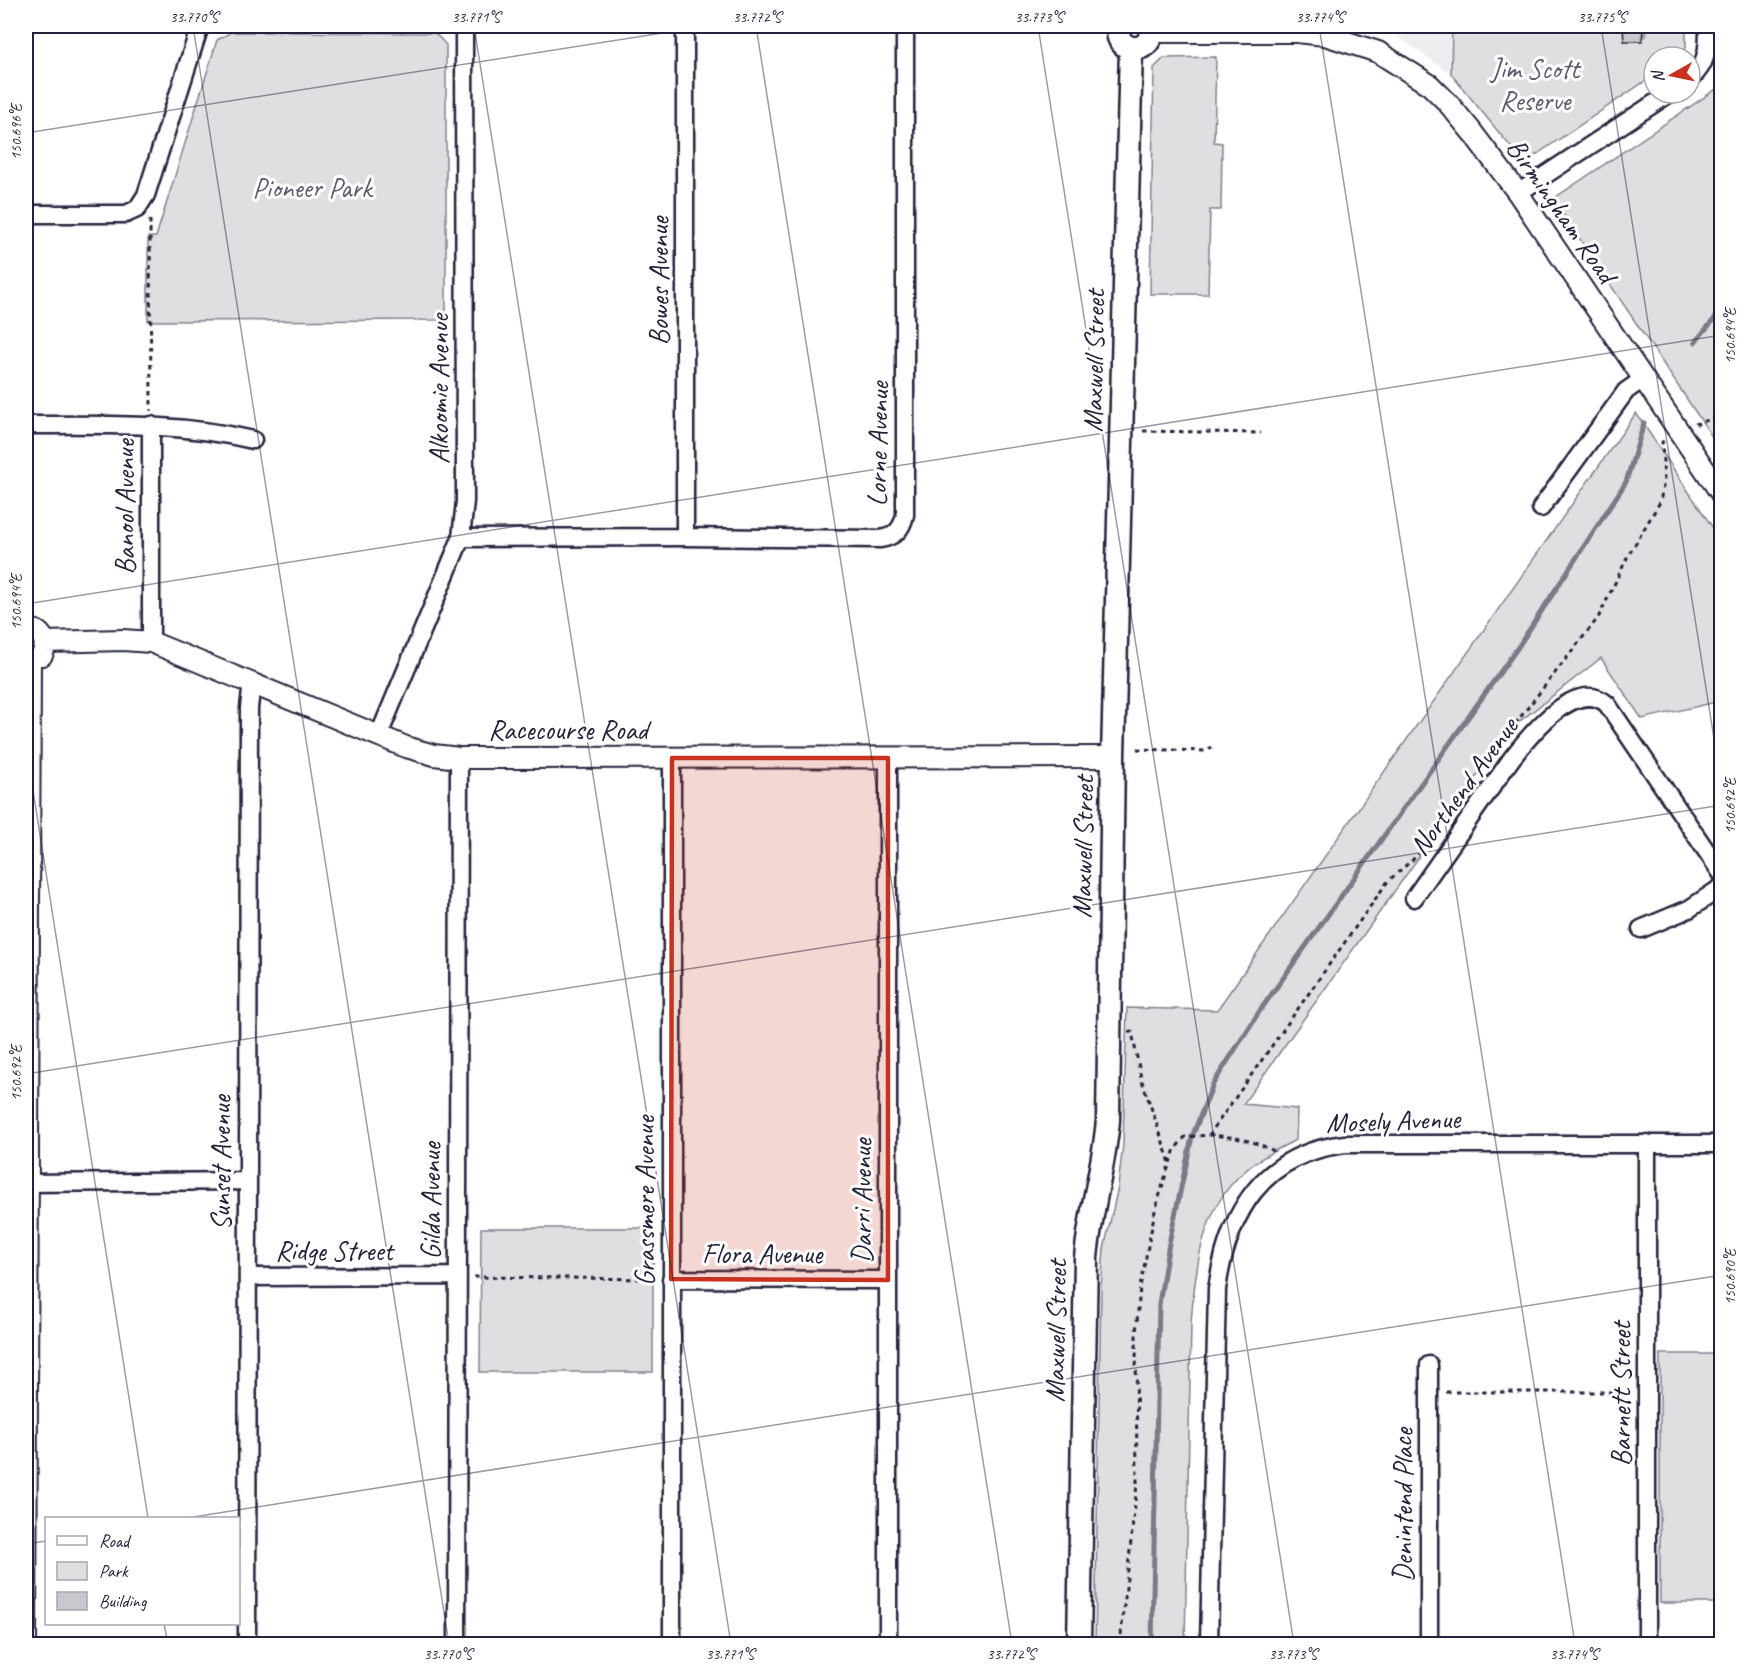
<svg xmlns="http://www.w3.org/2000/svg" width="1747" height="1670" font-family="Caveat,sans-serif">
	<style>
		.built { fill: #eeeef1 }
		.green { fill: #dfdfe2; stroke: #80808e; stroke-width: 1.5 }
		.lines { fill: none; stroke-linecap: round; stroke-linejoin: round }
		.stream { stroke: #7a7a88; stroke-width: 5 }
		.building { fill: #c8c8cf; stroke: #22223b; stroke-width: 1.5; filter: url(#shadow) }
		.minor-casing { stroke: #22223b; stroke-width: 21 }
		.tertiary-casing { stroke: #22223b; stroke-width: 24 }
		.secondary-casing { stroke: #22223b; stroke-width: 27 }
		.path { stroke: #22223b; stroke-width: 3; stroke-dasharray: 4.5 4.5; stroke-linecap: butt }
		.minor { stroke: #fff; stroke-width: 16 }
		.tertiary { stroke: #fff; stroke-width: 20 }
		.secondary { stroke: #fff; stroke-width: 22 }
		.marked { fill: #c8321e; fill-opacity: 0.2; stroke: #c8321e; stroke-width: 4.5; stroke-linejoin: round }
		.ticks { fill: none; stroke: #22223b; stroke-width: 1.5; stroke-opacity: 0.45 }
		.labels { text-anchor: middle; stroke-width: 6; stroke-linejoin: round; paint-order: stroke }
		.park-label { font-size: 28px; fill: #5b5b6d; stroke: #fff }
		.street-label { font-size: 28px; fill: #22223b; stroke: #fff }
		.neatline { fill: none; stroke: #22223b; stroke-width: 2 }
		.ticks-label { font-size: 15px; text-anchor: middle; fill: #22223b }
	</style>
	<defs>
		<filter id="shadow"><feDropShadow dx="4.5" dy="-4.5" stdDeviation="0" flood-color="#0004"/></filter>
	</defs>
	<rect width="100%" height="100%" fill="#fff"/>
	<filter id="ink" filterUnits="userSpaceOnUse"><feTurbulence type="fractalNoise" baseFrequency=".0167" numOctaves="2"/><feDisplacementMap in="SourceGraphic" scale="12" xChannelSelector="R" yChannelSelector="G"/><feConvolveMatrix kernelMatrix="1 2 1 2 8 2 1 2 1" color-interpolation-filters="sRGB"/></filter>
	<g filter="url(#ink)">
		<path class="built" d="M1361,26h91l-1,48 -57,-40z"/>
		<path class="green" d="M1452,26h234v22l-6,9h-26v18l-130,88 -73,-89z
			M231,32l204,1 11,12v275l-298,1v-84h8l61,-197z
			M1216,57l-2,85 8,1 -1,67h-11l-2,84h-58l4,-226 10,-10z
			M1721,86v361h-2l-6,-9 -160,-239z
			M1636,413l85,127v161l-79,18 -41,-61 -91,71 -267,375 54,5 -1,31c-17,8 -37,18 -51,31 -44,36 -50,99 -54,152l-6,321h-90l6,-357 3,-38 14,-62 5,-43 4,-136 90,2z
			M481,1228h172v144h-173z
			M1660,1354h61v249h-61z"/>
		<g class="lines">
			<path class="stream" d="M1695,342l27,-32
				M1152,1644l7,-340 10,-61 23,-106 21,-53 46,-72 259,-365 108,-165 18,-59"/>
		</g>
		<path class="building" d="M1610,26h47v2l-14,-1 -1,14h-18l-1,-14z"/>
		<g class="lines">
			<g class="minor-casing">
				<path id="minor" d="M1690,79c18,-15 18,-32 18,-53
					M1518,193l152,-100
					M26,214h100l11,-5 9,-14 54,-169
					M26,425c76,0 152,-3 227,15
					M1541,508l85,-117 17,-12
					M685,537v-511
					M461,538l224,-1 195,2c15,-2 22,-10 25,-24v-489
					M151,642v-217
					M379,735l82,-197 4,-37 -1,-475
					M888,758v886
					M1414,898l98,-140c18,-23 64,-81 95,-54l115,170
					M1641,929l48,-20 33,-22
					M1647,1143v501
					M26,1183l221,-2
					M248,1277l209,-1
					M671,1279l217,1
					M247,1644l2,-936 3,-26
					M457,1644l2,-886
					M672,1644v-886
					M1209,1644l8,-355c11,-77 45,-135 128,-145h377
					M1429,1644v-279"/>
			</g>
			<g class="tertiary-casing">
				<path id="tertiary" d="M1151,32h146l28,3 53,17 52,33 18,18 24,29 46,61 204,302
					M26,629c15,0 23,12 16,26
					M45,642l78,-2 28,2 255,105 28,8 25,3 654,-1
					M26,1644l4,-983"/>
			</g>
			<g class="secondary-casing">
				<path id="secondary" d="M1119,26c-7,29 38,30 31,0
					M1079,1644l7,-386c4,-47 18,-91 22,-138l5,-363 18,-709"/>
			</g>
			<path class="path" d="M150,220l1,191
				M1696,422l1,2 25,-9
				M1143,431l118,2
				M1504,738l94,-120 30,-62 32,-54 4,-21 -2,-39 2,-1
				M1137,749l68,2 7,-4
				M1128,1032h4l9,46 29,85
				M1209,1135c27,2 44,5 67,17
				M474,1277l182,2
				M1446,1392h185
				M1120,1644l17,-160 -1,-150 4,-47 15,-76 11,-37 9,-25 10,-12 24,-2 179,-254 30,-26 46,-60"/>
			<use href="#minor" class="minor"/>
			<use href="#tertiary" class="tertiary"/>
			<use href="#secondary" class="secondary"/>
		</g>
	</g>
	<path class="marked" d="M672,758h216v522l-217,-1z"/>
	<path class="ticks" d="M193,26l256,1618M474,26l257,1618M756,26l256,1618M1038,26l256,1618M1319,26l256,1618M1601,26l121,763M26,133l681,-107M26,604l1696,-269M26,746l122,772M26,1074l1696,-269M187,1518l1535,-243M26,1544l20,-3M164,1624l4,20"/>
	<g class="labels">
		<g class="park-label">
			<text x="1535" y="78">Jim Scott<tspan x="1535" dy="32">Reserve</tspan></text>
			<text x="312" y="197">Pioneer Park</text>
		</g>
		<g class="street-label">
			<text transform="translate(1562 210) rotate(55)" y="10">Birmingham Road</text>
			<text transform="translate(658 281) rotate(-90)" y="10">Bowes Avenue</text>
			<text transform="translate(1093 361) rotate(-89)" y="10">Maxwell Street</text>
			<text transform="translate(438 389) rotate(-90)" y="10">Alkoomie Avenue</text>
			<text transform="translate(877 444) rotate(-89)" y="10">Lorne Avenue</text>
			<text transform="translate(124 507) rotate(-90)" y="10">Banool Avenue</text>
			<text x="568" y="739">Racecourse Road</text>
			<text transform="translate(1463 786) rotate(-54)" y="10">Northend Avenue</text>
			<text transform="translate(1082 847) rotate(-89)" y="10">Maxwell Street</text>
			<text transform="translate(1393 1120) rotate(-2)" y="10">Mosely Avenue</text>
			<text transform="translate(220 1163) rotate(-90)" y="10">Sunset Avenue</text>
			<text transform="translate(430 1201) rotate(-90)" y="10">Gilda Avenue</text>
			<text transform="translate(644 1201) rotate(-90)" y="10">Grassmere Avenue</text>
			<text transform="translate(861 1201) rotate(-90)" y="10">Darri Avenue</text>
			<text x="334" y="1260">Ridge Street</text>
			<text x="762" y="1263">Flora Avenue</text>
			<text transform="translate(1055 1331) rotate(-89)" y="10">Maxwell Street</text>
			<text transform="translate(1620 1394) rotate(-90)" y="10">Barnett Street</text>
			<text transform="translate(1402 1505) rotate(-90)" y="10">Denintend Place</text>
		</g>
	</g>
	<rect width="1747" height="1670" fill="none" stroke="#fff" stroke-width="66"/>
	<rect x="45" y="1517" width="195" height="108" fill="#ffffff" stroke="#a7a7b1" stroke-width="1.5"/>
	<rect x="57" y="1536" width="30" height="9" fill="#ffffff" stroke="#a7a7b1" stroke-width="1.5"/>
	<text x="99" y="1547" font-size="18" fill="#22223b">Road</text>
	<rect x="57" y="1562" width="30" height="18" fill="#dfdfe2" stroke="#a7a7b1" stroke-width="1.5"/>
	<text x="99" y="1577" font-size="18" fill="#22223b">Park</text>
	<rect x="57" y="1592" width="30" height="18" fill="#c8c8cf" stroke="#a7a7b1" stroke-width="1.5"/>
	<text x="99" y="1607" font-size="18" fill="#22223b">Building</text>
	<g transform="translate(1672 75) rotate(261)"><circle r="28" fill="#ffffff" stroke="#a7a7b1" stroke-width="1.5"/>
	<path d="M0-4.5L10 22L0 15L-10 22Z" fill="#c8321e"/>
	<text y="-9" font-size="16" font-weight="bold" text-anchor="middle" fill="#22223b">N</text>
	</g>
	<rect x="33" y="33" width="1681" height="1604" class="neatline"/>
	<g class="ticks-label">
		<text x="194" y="22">33.770°S</text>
		<text x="476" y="22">33.771°S</text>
		<text x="757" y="22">33.772°S</text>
		<text x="1039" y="22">33.773°S</text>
		<text x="1320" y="22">33.774°S</text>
		<text x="1602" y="22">33.775°S</text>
		<text transform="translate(16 132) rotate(-90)" y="5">150.696°E</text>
		<text transform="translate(1730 336) rotate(-90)" y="5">150.694°E</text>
		<text transform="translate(16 602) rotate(-90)" y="5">150.694°E</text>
		<text transform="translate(1730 806) rotate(-90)" y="5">150.692°E</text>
		<text transform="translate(16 1073) rotate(-90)" y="5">150.692°E</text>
		<text transform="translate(1730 1277) rotate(-90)" y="5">150.690°E</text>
		<text x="448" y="1659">33.770°S</text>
		<text x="730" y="1659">33.771°S</text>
		<text x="1011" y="1659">33.772°S</text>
		<text x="1293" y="1659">33.773°S</text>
		<text x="1574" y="1659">33.774°S</text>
	</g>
</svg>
